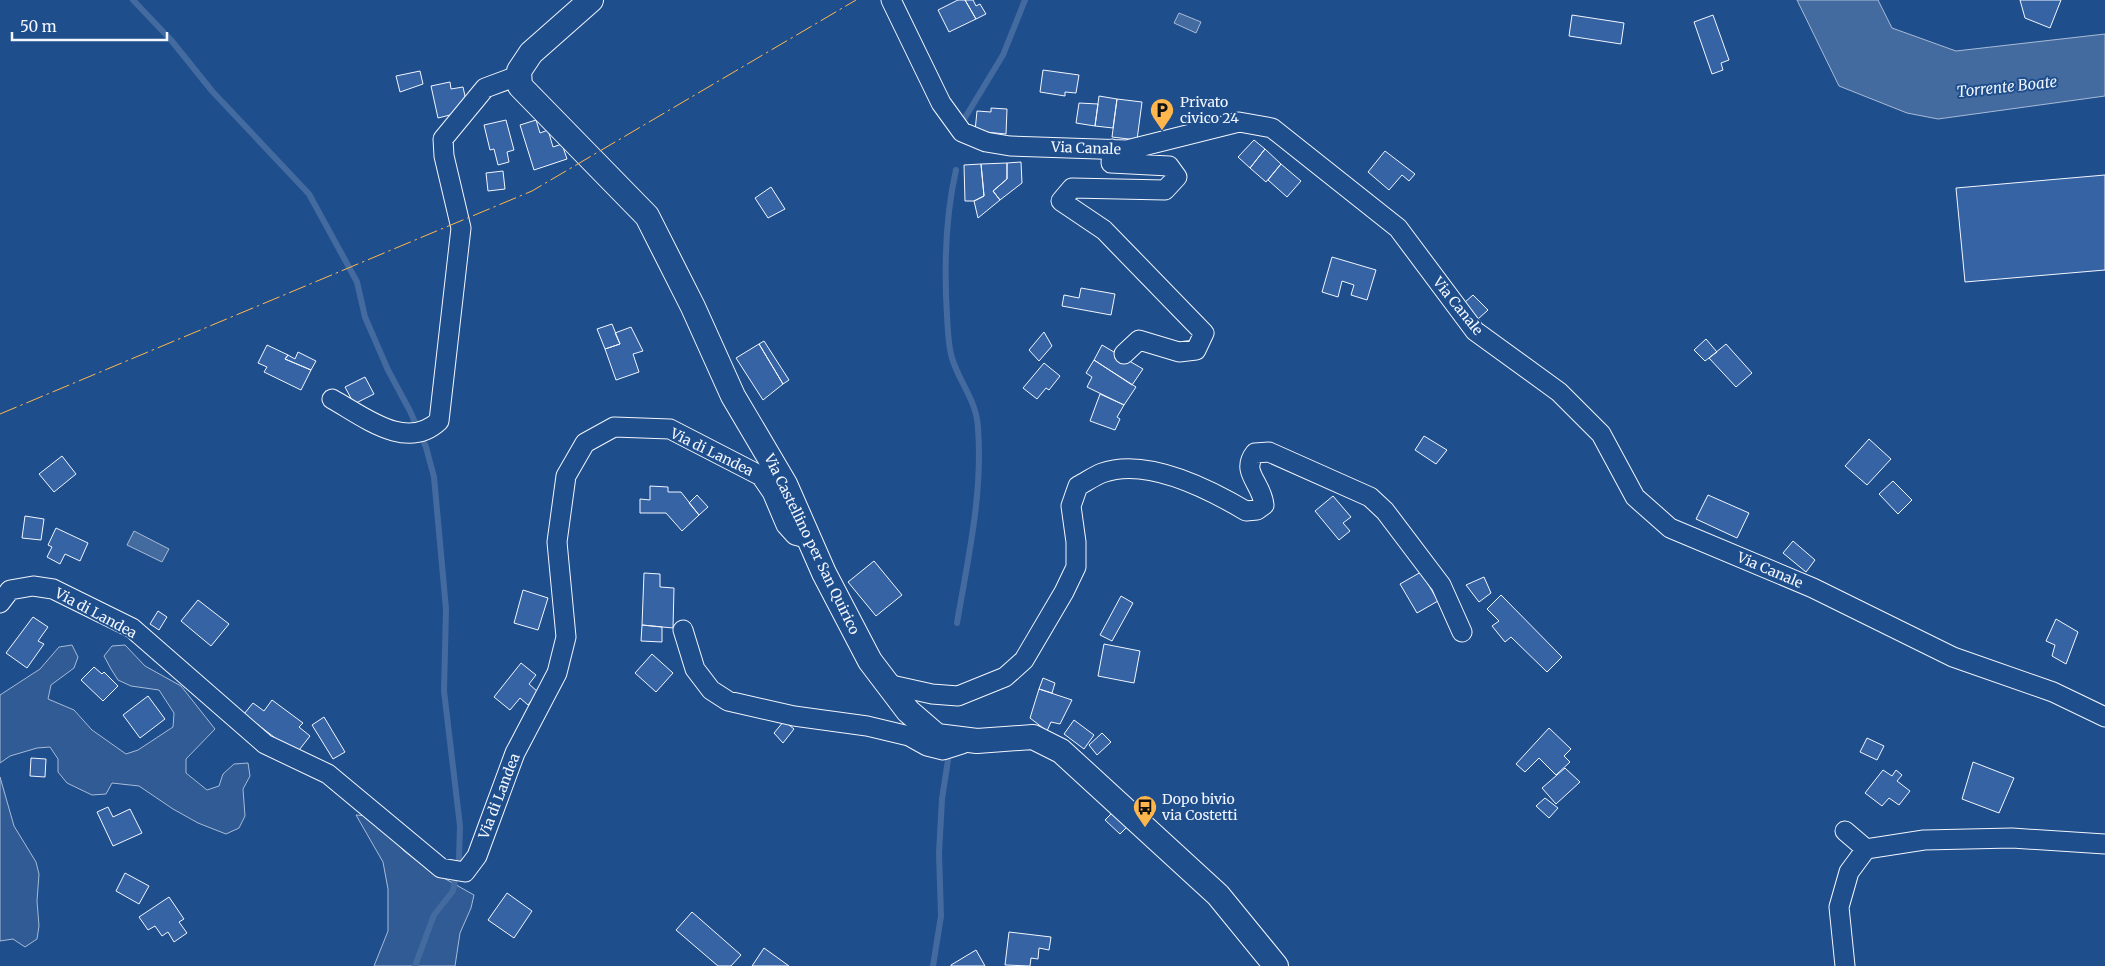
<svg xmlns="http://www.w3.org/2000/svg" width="2105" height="966" font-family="Merriweather,serif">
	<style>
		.built { fill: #305b95; stroke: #a8bbd7 }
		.water { fill: #446ba0; stroke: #a8bbd7 }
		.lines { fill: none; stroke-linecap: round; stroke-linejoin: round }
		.stream { stroke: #446ba0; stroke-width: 6 }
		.building { fill: #3563a3; stroke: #f2f6ff }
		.minor-casing { stroke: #f2f6ff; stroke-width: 21 }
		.tertiary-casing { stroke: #f2f6ff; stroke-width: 26 }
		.minor { stroke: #1f4e8c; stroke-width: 19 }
		.tertiary { stroke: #1f4e8c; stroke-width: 24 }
		.power { stroke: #ffb74d; stroke-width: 1; stroke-dasharray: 18 4 2.5 4; stroke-linecap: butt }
		.labels { text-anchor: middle; stroke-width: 4; stroke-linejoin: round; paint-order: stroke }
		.poi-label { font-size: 14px; fill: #f2f6ff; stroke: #1f4e8c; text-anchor: start }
		.street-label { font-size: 14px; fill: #f2f6ff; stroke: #1f4e8c }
		.water-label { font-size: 15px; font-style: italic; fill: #f2f6ff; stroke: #1f4e8c }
	</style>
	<rect width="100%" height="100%" fill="#1f4e8c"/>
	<path class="built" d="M72,645l6,12 -4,11 -23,17 -3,14 26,11 18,20 34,24 12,-4 35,-23 1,-14 -15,-23 -28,-4 -13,-6 -7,-11 -7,-13 8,-10 13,-1 20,21 36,20 34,43 -29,30v14l21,17 12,-4 4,-12 11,-10 14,-1 2,13 -7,13 2,27 -6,12 -13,6 -28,-11 -25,-14 -34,-23 -27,-3 -6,11 -14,1 -25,-12 -9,-11v-13l-8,-12 -13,1 -27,8 -10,7v-68l40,-26 19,-22z
		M0,777l14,49 22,36 3,12 -2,27 2,25 -2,13 -12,8 -12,-8 -13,2z
		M356,815l13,1 35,35 22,17 48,27 -3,13 -11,25 -5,33h-81l14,-35v-42l-5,-27z"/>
	<path class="water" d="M1797,0h81l14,28 64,23 149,-17v62l-167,23 -31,-6 -68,-27z
		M1179,13l22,9 -5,11 -22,-10z
		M134,531l35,18 -7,13 -35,-17z"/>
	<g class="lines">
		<path class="stream" d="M133,0l38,40 41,51 97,103 48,88 8,35 23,53 22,41 16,36 8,30 12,132 -2,82 16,135 -1,33 -6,32 -19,24 -19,51
			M963,121l40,-66 22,-55
			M956,170c-11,48 -12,97 -9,146 1,14 1,29 5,42 7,24 25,43 26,70 5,66 -10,130 -21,195
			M933,966l8,-50 -2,-63 3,-54 6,-39"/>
	</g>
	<path class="building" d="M958,0h7l11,19 -27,13 -11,-22z
		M965,0h8l3,6 4,-2 6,10 -10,5z
		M2020,0h41l-11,28 -25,-10z
		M1572,15l52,8 -3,21 -52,-8z
		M1713,15l16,45 -8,3 2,7 -11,4 -18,-52z
		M1043,70l36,5 -3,18 -11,-1v4l-25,-4z
		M420,71l3,13 -23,8 -4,-16z
		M450,82l1,7 12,-2 4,18 -5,7 -24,6 -7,-32z
		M1099,96l18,3 -4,29 -18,-2z
		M1117,99l25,3 -5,38 -25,-3z
		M1079,103l19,1 -3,22 -19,-3z
		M991,108l16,1 -1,25 -31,-3 2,-20 14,1z
		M506,120l8,30 -7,2 2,10 -11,3 -4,-16 -4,1 -6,-25z
		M536,120l4,13 8,-3 5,17 9,-3 5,15 -33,11 -14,-45z
		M1254,140l11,9 -15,19 -12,-11z
		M1265,149l16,15 -15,18 -16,-14z
		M1385,151l30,23 -6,7 -7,-6 -13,15 -21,-18z
		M1021,162l1,21 -22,17 -7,-9 14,-12v-16z
		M1007,163v16l-14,12 7,9 -22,18 -4,-17 10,-5 -3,-32z
		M981,164l3,32 -10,5h-9l-1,-36z
		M1281,164l20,17 -14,16 -19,-17z
		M503,171l2,18 -17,2 -2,-18z
		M2105,175v95l-140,12 -9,-94z
		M771,187l14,22 -17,9 -13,-20z
		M1332,257l44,13 -9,30 -16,-5 3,-10 -12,-4 -4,16 -16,-5z
		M1081,288l34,6 -4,21 -49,-9 2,-11 15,3z
		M1473,295l15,15 -10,9 -14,-16z
		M612,324l8,20 -15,5 -8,-20z
		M631,327l12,24 -10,3 6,18 -23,8 -11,-31 15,-5 -5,-11z
		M1044,332l8,14 -13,15 -10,-11z
		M1706,339l11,13 -12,9 -11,-11z
		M764,341l25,39 -6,4 -24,-40z
		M759,344l24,40 -20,16 -27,-42z
		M1726,344l26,29 -16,14 -27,-29z
		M267,345l21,10 -3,4 26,11 -10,20 -37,-18 3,-5 -9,-4z
		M1102,345l41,24 -11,16 -38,-25z
		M298,352l18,9 -5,9 -26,-11 3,-4 7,4z
		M1094,360l42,27 -12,18 -37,-18 5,-10 -6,-4z
		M1044,363l16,13 -11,14 -3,-2 -9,11 -14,-11z
		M365,377l9,17 -20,10 -9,-17z
		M1100,394l24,11 -7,12 3,2 -5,11 -25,-9z
		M1424,436l23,14 -11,14 -21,-14z
		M1869,439l22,20 -24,26 -22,-19z
		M62,456l14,18 -22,18 -15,-18z
		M1893,481l19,19 -14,14 -19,-20z
		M650,486l18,1v5h13l18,23 -17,16 -16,-18h-26v-14l10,1z
		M697,495l11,12 -9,8 -10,-12z
		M1708,495l41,18 -12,25 -41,-19z
		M1333,496l18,21 -8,6 7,8 -11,9 -24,-29z
		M25,516l19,3 -3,21 -19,-2z
		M56,528l32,15 -8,18 -15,-7 -5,10 -13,-7 5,-10 -4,-2z
		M1793,541l22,19 -9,12 -23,-19z
		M874,561l28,34 -26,21 -28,-34z
		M1421,572l17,29 -21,12 -17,-29z
		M644,573l16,1v13l14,1 -1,40 -31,-3z
		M1484,577l7,16 -12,9 -13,-17z
		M523,590l25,8 -10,32 -24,-7z
		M1501,595l61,62 -15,15 -36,-35 -6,5 -13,-16 7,-5 -12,-12z
		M1121,596l12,7 -21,38 -12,-6z
		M198,600l31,24 -18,22 -30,-25z
		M158,611l9,6 -8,13 -9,-6z
		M33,617l15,10 -10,14 6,3 -17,24 -21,-15z
		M2056,619l22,13 -12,32 -14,-8 3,-11 -9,-4z
		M642,625l20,2v15l-21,-1z
		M1104,644l36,7 -6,32 -36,-7z
		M652,654l21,19 -17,19 -21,-19z
		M521,663l15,12 -7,9 9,8 -10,13 -8,-7 -10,12 -16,-13z
		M94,667l8,7 2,-2 14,14 -15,15 -22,-21z
		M1043,678l12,5 -3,10 -13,-4z
		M1039,689l33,11 -12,24 -9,-2 -4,9 -17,-13z
		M148,696l17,23 -25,19 -17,-23z
		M272,700l31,23 -4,4 11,9 -14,18 -52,-40 9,-11 11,8z
		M324,717l21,35 -12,7 -21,-34z
		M1074,720l20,15 -10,14 -20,-15z
		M784,721l10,8 -11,14 -9,-10z
		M1549,728l22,21 -7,7 6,6 -14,13 -17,-17 -14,14 -9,-8z
		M1102,733l9,9 -14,13 -8,-10z
		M1867,738l17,8 -7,14 -17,-8z
		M31,758l15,1 -1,18 -15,-1z
		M1973,762l41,16 -15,35 -37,-14z
		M1565,768l15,14 -24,22 -14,-16z
		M1883,770l9,6 4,-6 6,5 -5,6 13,10 -11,14 -10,-7 -7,8 -17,-13z
		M1545,798l13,10 -9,10 -13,-12z
		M108,807l5,10 17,-8 12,24 -29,13 -16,-34z
		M1112,813l15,14 -7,7 -15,-14z
		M125,873l24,13 -10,18 -23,-13z
		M507,893l25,18 -18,27 -26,-18z
		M169,897l15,22 -5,3 8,11 -13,9 -6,-10 -6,4 -7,-10 -7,4 -9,-13z
		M692,912l49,43 -10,11h-13l-42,-36z
		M1009,932l42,5 -2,13 -10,-2 -1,11 -7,-1 -1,8 -25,-1z
		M764,948l25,18h-37z
		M976,950l9,16h-34v-1z"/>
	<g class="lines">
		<g class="minor-casing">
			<path id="minor" d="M891,0l50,103 21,29 24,10 24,4 117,4 112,-28 33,6 126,100 77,103 84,61 42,42 34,63 35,31 143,60 140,69 100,35 52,25
				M1112,149l-1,14 58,3 8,11 -12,13 -93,-2 -11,13 43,29 100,103 -8,17 -17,2 -40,-12 -15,14
				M332,399c31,17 74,53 107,22l22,-193 -17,-72 -1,-17 42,-51 35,-13
				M0,603l10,-13 23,-4 20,3 79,39 133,116 63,30 113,94 24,4 12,-16 38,-103 42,-80 9,-36 -9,-95 9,-66 19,-33 29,-16 56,2 91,47 11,16 14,33 9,10 15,4
				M683,630l12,39 16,21 17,11 66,15 73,10 42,10 18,10 16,4 19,-6 6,-5
				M887,684l45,10 26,2 47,-19 19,-17 40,-68 12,-25v-25l-5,-36 7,-20c8,-4 16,-10 24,-13 44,-16 107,16 144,38l11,-1 7,-5c-2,-22 -24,-33 -9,-52l14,-1 101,45 15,14 56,74 21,47
				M1845,831l21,18 58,-9 88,-2 93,6
				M1845,966l-6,-59 10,-35 17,-23"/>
		</g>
		<g class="tertiary-casing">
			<path id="tertiary" d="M591,0l-60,53 -12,18 1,15 127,130 46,91 40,89 52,88 39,89 46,88 38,50 29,25 40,5 56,-4 28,14 157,144 58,71"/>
		</g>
		<use href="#minor" class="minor"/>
		<use href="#tertiary" class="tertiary"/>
		<path class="power" d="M0,414l532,-223 324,-191"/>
	</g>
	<defs>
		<g id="parking-pin" transform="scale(1.25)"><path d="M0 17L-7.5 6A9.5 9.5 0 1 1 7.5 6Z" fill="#ffb74d" stroke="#1f4e8c"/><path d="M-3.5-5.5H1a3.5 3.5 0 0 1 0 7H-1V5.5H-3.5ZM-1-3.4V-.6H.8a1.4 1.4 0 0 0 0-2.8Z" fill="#111"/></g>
		<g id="bus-pin" transform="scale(1.25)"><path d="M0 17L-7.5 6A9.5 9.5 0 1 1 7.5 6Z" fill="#ffb74d" stroke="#1f4e8c"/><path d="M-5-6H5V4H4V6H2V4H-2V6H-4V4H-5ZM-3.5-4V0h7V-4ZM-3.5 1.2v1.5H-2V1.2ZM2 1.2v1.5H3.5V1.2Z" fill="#111"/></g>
	</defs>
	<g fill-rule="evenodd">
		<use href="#parking-pin" x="1162" y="110"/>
		<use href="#bus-pin" x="1145" y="807"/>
	</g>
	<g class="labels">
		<g class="poi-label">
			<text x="1180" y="107">Privato<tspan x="1180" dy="16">civico 24</tspan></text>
			<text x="1162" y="804">Dopo bivio<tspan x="1162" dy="16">via Costetti</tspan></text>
		</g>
		<g class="street-label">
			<text transform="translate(1086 148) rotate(2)" y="5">Via Canale</text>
			<text transform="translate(1458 306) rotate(51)" y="5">Via Canale</text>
			<text transform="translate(712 452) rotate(26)" y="5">Via di Landea</text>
			<text transform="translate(812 544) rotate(64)" y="5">Via Castellino per San Quirico</text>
			<text transform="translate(1770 570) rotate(23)" y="5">Via Canale</text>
			<text transform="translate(96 613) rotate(28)" y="5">Via di Landea</text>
			<text transform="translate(499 796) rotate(-69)" y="5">Via di Landea</text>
		</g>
		<g class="water-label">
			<text transform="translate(2007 87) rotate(-6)" y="5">Torrente Boate</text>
		</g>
	</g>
	<path d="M12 32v8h155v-8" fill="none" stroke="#f2f6ff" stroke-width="2.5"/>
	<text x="20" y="32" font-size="15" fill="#f2f6ff" stroke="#1f4e8c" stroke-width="4" paint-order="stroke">50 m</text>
</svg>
